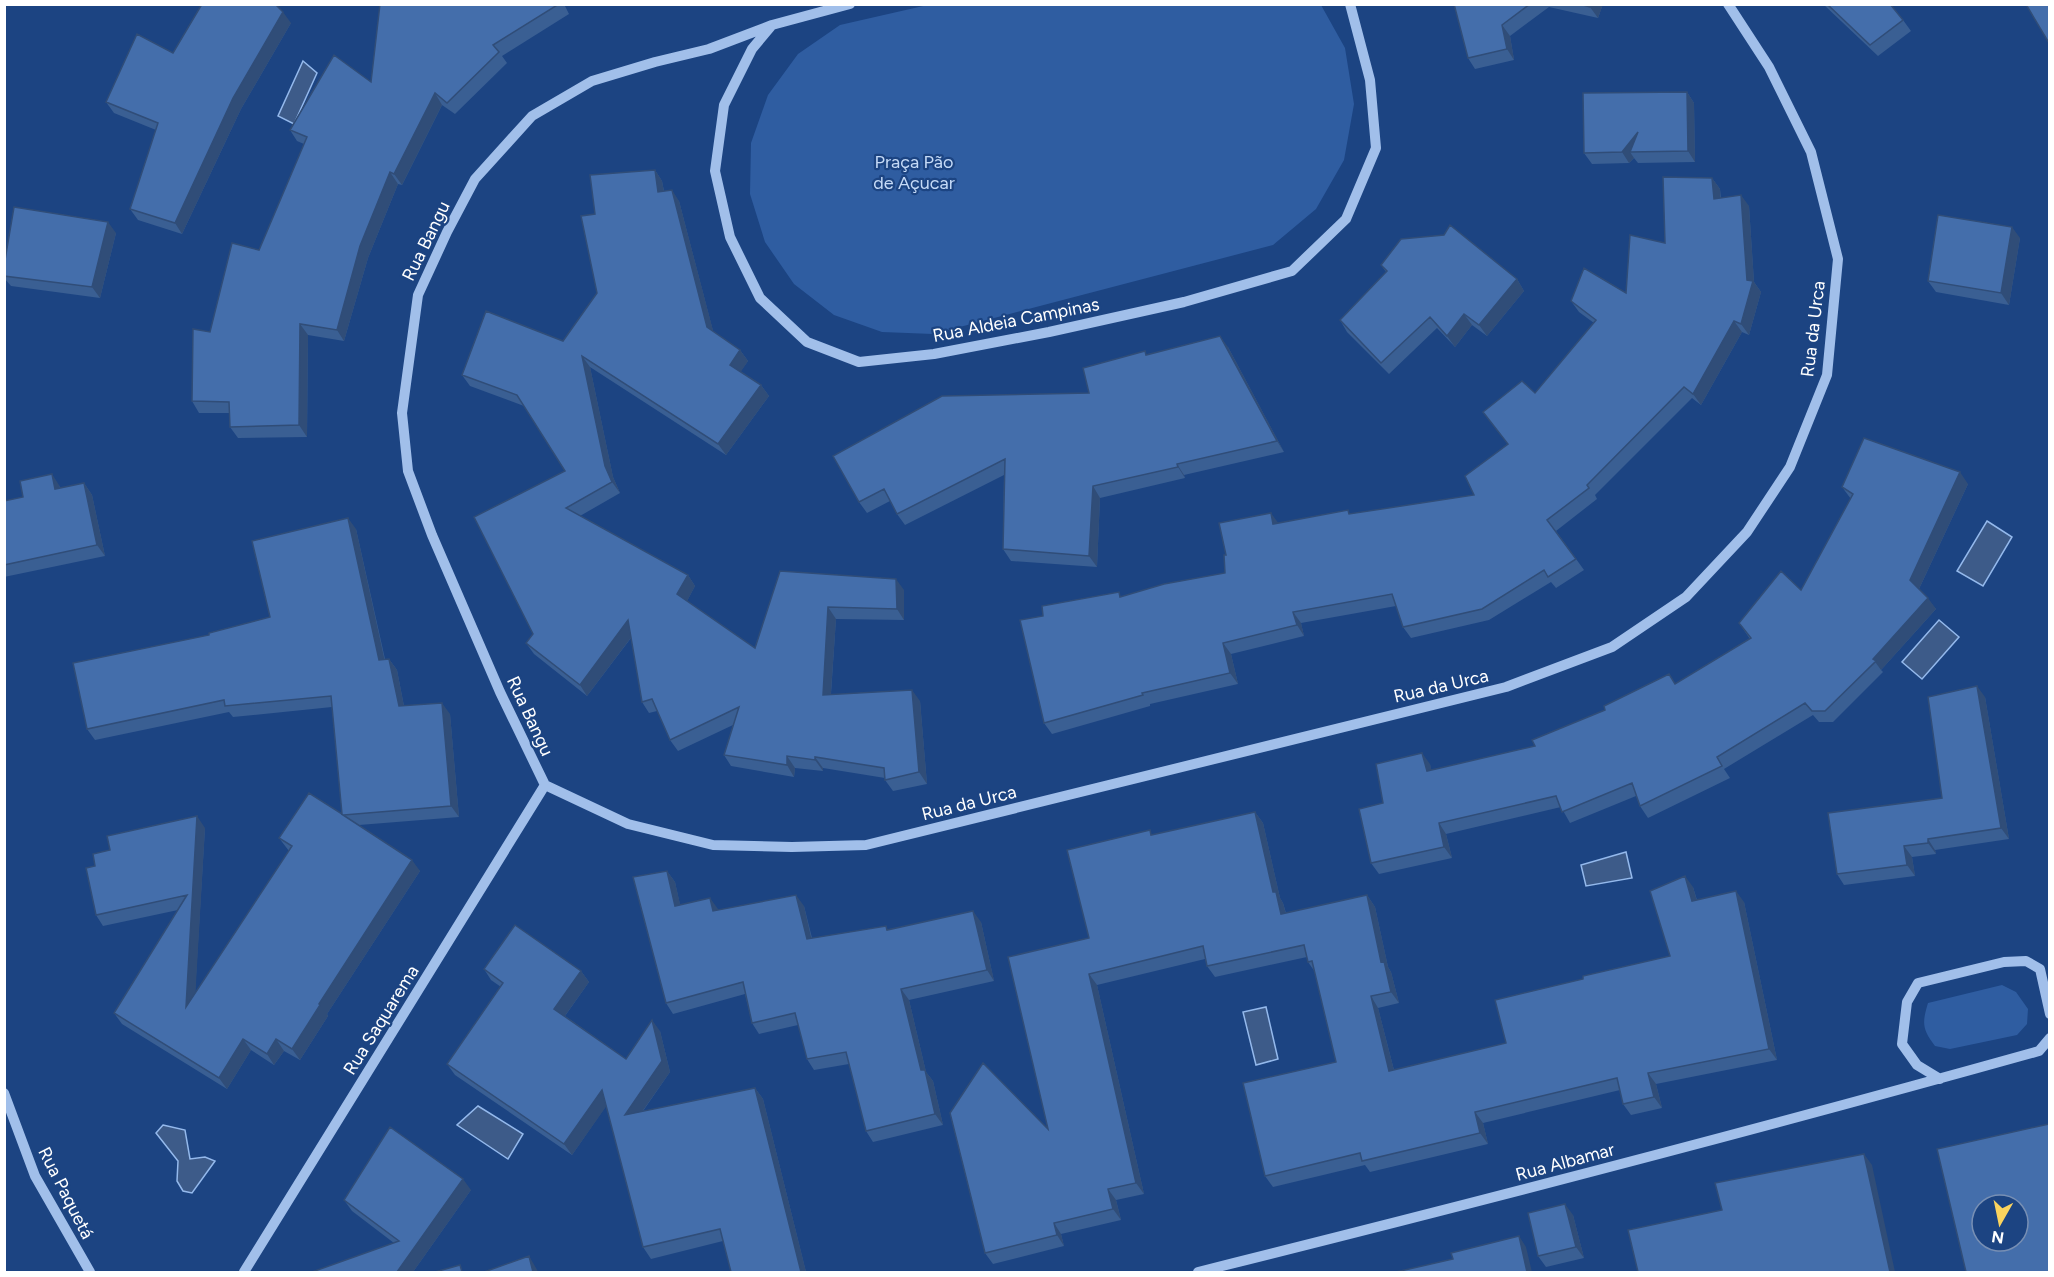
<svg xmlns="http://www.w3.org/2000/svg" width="2054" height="1277" font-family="Figtree,sans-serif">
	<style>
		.green { fill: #2f5da1 }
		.water { fill: #3d5b89; stroke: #94b9ec; stroke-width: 1.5 }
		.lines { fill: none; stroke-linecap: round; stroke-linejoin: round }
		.minor { stroke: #a1bfea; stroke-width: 10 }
		.wall { fill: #3a5f93 }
		.shaded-wall { fill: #304d78 }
		.building { fill: #446eab; stroke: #304d78; stroke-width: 1.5; fill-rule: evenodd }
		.labels { text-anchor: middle; stroke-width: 4.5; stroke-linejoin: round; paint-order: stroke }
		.park-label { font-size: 18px; fill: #c5daf7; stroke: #1c4482 }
		.street-label { font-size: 18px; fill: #fff; stroke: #1c4482 }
	</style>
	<rect width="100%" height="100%" fill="#1c4482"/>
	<path class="green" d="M932,4l389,1 24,43 9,56 -10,56 -28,49 -43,36 -340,89 -51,-2 -48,-17 -40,-31 -29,-42 -15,-48 1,-51 17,-48 30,-41 42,-29z
		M2002,985l14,7 12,17 -1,15 -10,11 -67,14 -15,-3c-13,-17 -13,-23 -7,-43z"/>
	<path class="water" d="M303,61l14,12 -23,51 -16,-8z
		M1987,521l25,16 -29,49 -26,-15z
		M1939,620l20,17 -37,42 -20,-17z
		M1626,852l6,26 -46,8 -5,-21z
		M1266,1007l12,52 -22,6 -13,-53z
		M478,1106l45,28 -15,25 -51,-34z
		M163,1125l22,5 5,29 15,-2 10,4 -23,32 -9,-2 -6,-10 1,-20 -22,-28z"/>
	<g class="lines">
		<path class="minor" d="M772,25l-20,24 -28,56 -9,66 15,66 30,61 47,44 52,20 75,-8 115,-22 135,-30 108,-31 54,-52 30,-71 -6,-68 -20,-76
			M545,785l83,39 85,21 79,2 74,-2 640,-158 106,-40 74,-50 61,-65 43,-65 37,-92 11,-116 -27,-107 -42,-85 -41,-63
			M545,785l-45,-93 -68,-157 -24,-64 -6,-58 16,-118 29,-63 28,-53 57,-63 60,-35 63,-19 54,-13 63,-24 78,-21
			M1940,1079l-23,-14 -15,-21 5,-42 11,-19 86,-21 22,-1 14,8 10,45
			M4,1093l31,83 55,96
			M244,1272l301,-487
			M1198,1272c281,-70 562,-143 841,-221l11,-13"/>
	</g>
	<path class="wall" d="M380,4h184l5,10 -67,42 5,7 -52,51 -13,-9 -40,80 -4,-1 -30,74 -24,83 -36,-6 -1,102 -69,1 -8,-11v-14h-31l-7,-12 18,-69 49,-82 45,-106 -7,-3 -7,-11 81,-48z
		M1454,4h149l-5,14 -49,-11 -39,29 4,24 -39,9 -7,-11z
		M1823,4h67l13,16 8,11 -33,25z
		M291,23l-50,86 -59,125 -44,-14 -8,-11 26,-79 -42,-17 -8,-11 67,-49z
		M1687,92l7,11 1,59 -57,1 -4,-5 -5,5 -37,1 -8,-11z
		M655,170l7,11 2,10 15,10 34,130 27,19 8,11 -8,11 21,13 8,11 -43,59 -136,-88 23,110 7,16 -40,23 108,59 7,11 -8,15 68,47 25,-77 124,19v30l-68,-1 -5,75 89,7 7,83 -34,7 -8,-11v-2l-62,-10v3l-28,-3 -1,9 -63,-11 -7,-11 9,-30 -55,26 -8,-11 -13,-29 -8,2 -7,-11 -11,-64 -44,58 -53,-42 -8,-11 7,-9 32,-163 -41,-65 -54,-20 -8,-11 101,-34 34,-48 -2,-79z
		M1712,178l8,11 1,9 28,8 5,76 7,10 -12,43 -7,-3 -41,73 -9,-7 -97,97 2,4 -41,32 28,39 -28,18 -5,-6 -62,38 -78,18 -8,-11 -7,-21 -95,17 3,13 -73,18 7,30 -88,20v2l-98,28 -8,-11 -1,-107 182,-43 1,-18 52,-32 73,-9 123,-19 33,-51 28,-51 59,-70 -15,-11 -8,-11 55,-8 39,-50z
		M116,233l-16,65 -89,-12 -7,-8v-12z
		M2020,238l-11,67 -73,-13 -8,-11z
		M1381,265l136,14 7,12 -37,45 -15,-11 -17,22 -18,-19 -48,46 -42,-42 -7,-12 46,-48z
		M1228,347l56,105 -100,23 1,3 -85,20 -3,69 -86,-6 -8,-12 1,-74 -99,50 -8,-11 -7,-13 -23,12 -8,-11 -26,-46 256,-63 58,-39z
		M84,483l8,12 13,61 -101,21v-76l19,-4 36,-12 1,3z
		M1968,484l-49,105 17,20 -55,61 2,2 -50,50h-14l-6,-7 -89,54 6,9 -82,40 -8,-12 -4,-10 -66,27 -9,-16 -115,27 6,24 -73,16 -8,-11 12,-60 47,-39 1,6 104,-24 141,-62 74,-45 -11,-16 62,-33 50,-91 -9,-12z
		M356,529l29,130h4l8,11 7,36 46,8 9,103 -100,8 61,46 -93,143 1,2 -28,44 -16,-9 -10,14 -23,-15 -24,39 -105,-65 -8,-11 64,-103 -75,16 -7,-11 -1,-49 15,-16 95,-22 -10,165 94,-142 -10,-13 63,-24 -10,-107 -99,10 -4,-5 -134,28 -8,-11 122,-94 61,-18z
		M1985,697l24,142 -74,11 1,4 -24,3 3,19 -71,9 -7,-11 105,-76z
		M1255,812l8,11 17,75 3,5 3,10 81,-18 8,12 13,60 3,5 8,31 -21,5 16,62 112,-27 77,-64 87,-23 23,-69 4,13 47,2 33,158 -121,24 6,24 -31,7 -8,-11 -3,-14 -137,33 5,21 -118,28 -5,-7 -92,22 -8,-11 71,-114 -21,-90 -7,-10 -1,-5 -92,20 -8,-11 -2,-7 -108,26 47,209 -28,6 5,20 -60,14 3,12 -71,18 -8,-11 63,-124 41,-191 64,-103z
		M667,871l8,11 5,23 38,4v1l86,-4 8,32 77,-9 92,-7 13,59 -85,19 17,72 7,9 10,44 -70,17 -7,-11 -17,-67 -35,6 -7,-11 -9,-34 -39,9 -7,-11 -7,-29 -72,20 -7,-11z
		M484,969l97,2 8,11 -24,34 61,43 34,-28 10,41 -27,39 112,-23 8,11 43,173h-75l-8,-31 -72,18 -8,-12 -37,-141 -34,49 -117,-80 -8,-11 54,-77 -10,-7z
		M471,1190l-58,82 -19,-29 -42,-32 -8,-11z
		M1573,1215l11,43 -38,9 -8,-11z"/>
	<path class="shaded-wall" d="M1591,4h12l-5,14 -8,-11z
		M283,12l8,11 -50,86 -59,125 -7,-11 58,-125z
		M1502,25l8,11 4,24 -7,-11z
		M1687,92l7,11 1,59 -7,-11z
		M435,93l7,12 -40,80 -8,-11z
		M1638,132l-8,20 4,6 -5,5 -7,-11z
		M655,170l7,11 4,22 -8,-11z
		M390,172l8,12 -30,74 -24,83 -7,-11 23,-84z
		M1712,178l8,11 1,21 -7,-11z
		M672,190l7,11 36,137 -8,-11z
		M1741,195l8,11 5,76 7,10 -12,43 -8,-11 6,-44z
		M108,222l8,11 -16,65 -8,-11z
		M2012,227l8,11 -11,67 -8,-12z
		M1517,279l7,12 -37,45 -8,-11z
		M1464,314l8,11 -17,22 -8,-11z
		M1734,321l8,11 -41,73 -8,-11z
		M300,324l8,11 -1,102 -8,-12z
		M1220,336l8,11 56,105 -7,-11z
		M740,350l8,11 -10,15 -8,-11z
		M582,356l8,11 23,110 7,16 -8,-11 -7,-16z
		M761,385l8,11 -43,59 -8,-11z
		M1177,464l7,11 1,3 -7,-11z
		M1960,472l8,12 -50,107 -8,-11z
		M52,474l7,11 4,15 -8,-11z
		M84,483l8,12 13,61 -8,-11z
		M1093,486l7,12 -3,69 -8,-11z
		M1271,513l8,11h-6z
		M348,518l8,11 31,142 -8,-11z
		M688,575l7,11 -10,19 -8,-11z
		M896,579l8,11v30l-7,-11z
		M1928,598l8,11 -55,61 -8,-11z
		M828,607l8,12 -6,87 -7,-11z
		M1293,612l8,11 3,13 -7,-11z
		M628,620l8,11 -49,65 -7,-11z
		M1223,643l8,11 7,30 -8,-11z
		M389,659l8,11 9,47 -7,-11z
		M1977,686l8,11 24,142 -8,-11z
		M912,690l8,11 7,83 -8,-12z
		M442,703l8,11 9,103 -8,-11z
		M1422,753l8,11 4,18 -7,-11z
		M787,756l8,12 -1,9 -7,-12z
		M815,757l8,11v3l-8,-11z
		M1255,812l8,11 17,75 3,5 6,23 -8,-12 -8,-22z
		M197,816l8,12 -11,190 -8,-11z
		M1439,823l7,11 6,24 -8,-11z
		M1928,839l7,11 1,4 -8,-11z
		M1904,846l8,11 3,19 -8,-11z
		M412,860l8,11 -93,143 1,2 -28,44 -8,-11 27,-45z
		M667,871l8,11 8,35 -8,-11z
		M1685,876l8,11 7,25 -8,-11z
		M1736,891l8,11 33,158 -8,-11z
		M796,895l8,11 10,44 -7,-11z
		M1367,895l8,12 13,60 3,5 8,31 -8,-11 -10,-30z
		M710,898l8,11 3,13 -8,-11z
		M973,911l8,11 13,59 -7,-11z
		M581,971l8,11 -27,38 -8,-11z
		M1089,974l8,11 47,209 -8,-11z
		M901,989l8,11 17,72 7,9 10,44 -8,-11 -14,-44z
		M1371,996l7,12 19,74 -8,-11z
		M652,1020l8,11 10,41 -38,54 -7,-11z
		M243,1039l8,11 -24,39 -8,-11z
		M276,1039l8,12 -10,14 -7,-11z
		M1648,1073l8,11 6,24 -8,-11z
		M755,1088l8,11 43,173h-5z
		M602,1090l8,11 -38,54 -8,-11z
		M1475,1112l8,11 5,21 -8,-11z
		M1864,1154l8,11 23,107h-5z
		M463,1179l8,11 -58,82h-16z
		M1108,1189l8,11 5,20 -8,-11z
		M1565,1204l8,11 11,43 -8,-11z
		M1054,1223l7,11 3,12 -7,-11z
		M1519,1236l7,11 6,25h-5z
		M529,1256l7,12 2,4h-5z"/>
	<path class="building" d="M202,4h73l8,8 -50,86 -58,125 -45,-14 28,-86 -52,-21 31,-68 36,19z
		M380,4h179l-66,41 6,7 -52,51 -12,-10 -41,81 -4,-2 -30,74 -23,84 -37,-6 -1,101 -69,2 -1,-25 -37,-1 1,-72 17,3 22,-89 27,7 48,-113 -17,-7 44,-75 37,27z
		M1454,4h76l-28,21 5,24 -39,9z
		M1580,4h11l-1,3z
		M1827,4h63l13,16 -33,25z
		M2030,4h19v39l-22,-37z
		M1687,92l1,59 -58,1 8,-20 -16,20 -38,1 -1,-60z
		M655,170l3,22 14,-2 35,137 33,23 -10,15 31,20 -43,59 -136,-88 23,110 7,16 -46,26 122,67 -11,19 78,54 25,-77 116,8 1,30 -69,-2 -5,88 89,-5 7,82 -34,8 -1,-12 -69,-11v3l-28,-4v9l-63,-10 15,-48 -69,33 -18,-41 -10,3 -14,-82 -48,65 -54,-42 7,-9 -59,-117 91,-46 -48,-76 -55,-20 24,-64 77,30 34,-48 -16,-77 14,-2 -5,-39z
		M1663,177l49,1 2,21 27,-4 6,85 6,1 -12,43 -7,-3 -41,73 -9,-7 -97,98 2,3 -42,32 29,39 -28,18 -4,-7 -62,39 -79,18 -11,-33 -99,18 4,13 -74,18 7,30 -88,20 1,2 -99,28 -24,-103 23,-4 -1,-10 77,-14 1,5 44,-13 61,-11 -1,-18h2l-7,-32 52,-10 2,11 75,-14 1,4 125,-19 -9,-19 43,-32 -25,-32 39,-31 13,12 61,-73 -25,-19 13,-33 42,25 4,-58 35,8z
		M14,207l94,15 -16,65 -88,-11v-10z
		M1938,215l74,12 -11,66 -73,-12z
		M1450,225l67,54 -38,46 -15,-11 -17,22 -17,-19 -49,46 -41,-43 47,-49 -6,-6 20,-26 43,-4z
		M1220,336l57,105 -100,23 1,3 -85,19 -4,70 -86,-7 2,-90 -108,55 -13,-25 -25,13 -26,-46 109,-60 147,-3 -6,-25 62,-17 1,4z
		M1864,438l96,34 -50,108 18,18 -55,61 3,2 -51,50h-13l-7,-8 -88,54 5,9 -82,40 -8,-23 -70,29 -6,-16 -117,27 5,24 -73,16 -12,-54 24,-6 -7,-39 46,-11 5,18 108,-25 -3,-6 73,-30 -1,-4 65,-32 6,10 76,-46 -12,-15 42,-52 20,19 52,-96 -11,-7z
		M52,474l3,15 29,-6 13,62 -93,20v-64l19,-4 -3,-16z
		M348,518l31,142 10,-1 10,47 43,-3 9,103 -108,9 69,45 -93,144 1,1 -28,44 -16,-10 -9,15 -24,-15 -24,39 -105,-65 73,-118 -91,20 -10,-47 9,-2 -2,-12 17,-4 -3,-14 90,-20 -11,191 106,-161 -13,-8 30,-45 33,21 -11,-118 -106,10 -1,-6 -137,29 -14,-66 136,-28v-2l61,-16 -18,-76z
		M1977,686l24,142 -73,11v4l-24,3 3,19 -70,9 -9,-61 114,-15 -14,-101z
		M1255,812l18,80h3l5,22 86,-19 14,67 3,-1 7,31 -20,4 18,75 117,-28 -11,-43 88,-21v-3l87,-20 -20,-65 35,-15 7,25 44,-10 33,158 -121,24 6,24 -31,7 -6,-26 -142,34 5,21 -118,28 -2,-8 -95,23 -22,-93 93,-21 -24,-101 -4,1 -4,-17 -97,21 -4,-20 -114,28 47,209 -28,6 5,20 -59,14 3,12 -72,18 -35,-140 33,-50 65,66 -40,-172 81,-19 -22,-88 83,-20 1,5z
		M667,871l8,35 35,-8 3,13 83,-16 11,44 79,-13 1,4 86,-19 14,59 -86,19 20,81h4l10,44 -69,17 -20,-79 -39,7 -12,-46 -43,10 -9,-41 -77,21 -33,-126z
		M515,925l66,46 -27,38 72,50 26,-39 10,41 -37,54 130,-27 46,184h-70l-11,-43 -77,18 -41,-157 -38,54 -117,-80 56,-81 -19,-14z
		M2049,1124v148h-83l-29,-123zM1982,1205h36v36h-36z
		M390,1127l73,52 -66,93h-85l87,-31 -55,-41z
		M1864,1154l26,118h-252l-10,-42 94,-20 -7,-27z
		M1565,1204l11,43 -38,9 -10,-43z
		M1519,1236l8,36h-131l57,-13 -2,-6z
		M529,1256l4,16h-49z
		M460,1265l2,7h-27z"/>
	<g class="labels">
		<g class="park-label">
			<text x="914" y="168">Praça Pão<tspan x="914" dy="21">de Açucar</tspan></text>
		</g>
		<g class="street-label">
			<text transform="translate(426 241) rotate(-64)" y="6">Rua Bangu</text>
			<text transform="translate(1016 320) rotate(-11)" y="6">Rua Aldeia Campinas</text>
			<text transform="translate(1813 329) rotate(-83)" y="6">Rua da Urca</text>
			<text transform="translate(1441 686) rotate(-13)" y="6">Rua da Urca</text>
			<text transform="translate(530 716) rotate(65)" y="6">Rua Bangu</text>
			<text transform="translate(969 803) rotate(-14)" y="6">Rua da Urca</text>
			<text transform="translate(381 1020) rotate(-58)" y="6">Rua Saquarema</text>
			<text transform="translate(1565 1162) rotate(-15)" y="6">Rua Albamar</text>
			<text transform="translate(66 1193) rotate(63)" y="6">Rua Paquetá</text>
		</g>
	</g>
	<rect width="2054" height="1277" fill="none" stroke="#ffffff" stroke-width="12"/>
	<g transform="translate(2000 1223) rotate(189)"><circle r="28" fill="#1c4482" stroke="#778fb4" stroke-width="1.5"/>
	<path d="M0-4.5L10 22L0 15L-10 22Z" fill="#fbd45e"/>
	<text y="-9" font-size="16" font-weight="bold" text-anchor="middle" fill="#ffffff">N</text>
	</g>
</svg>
